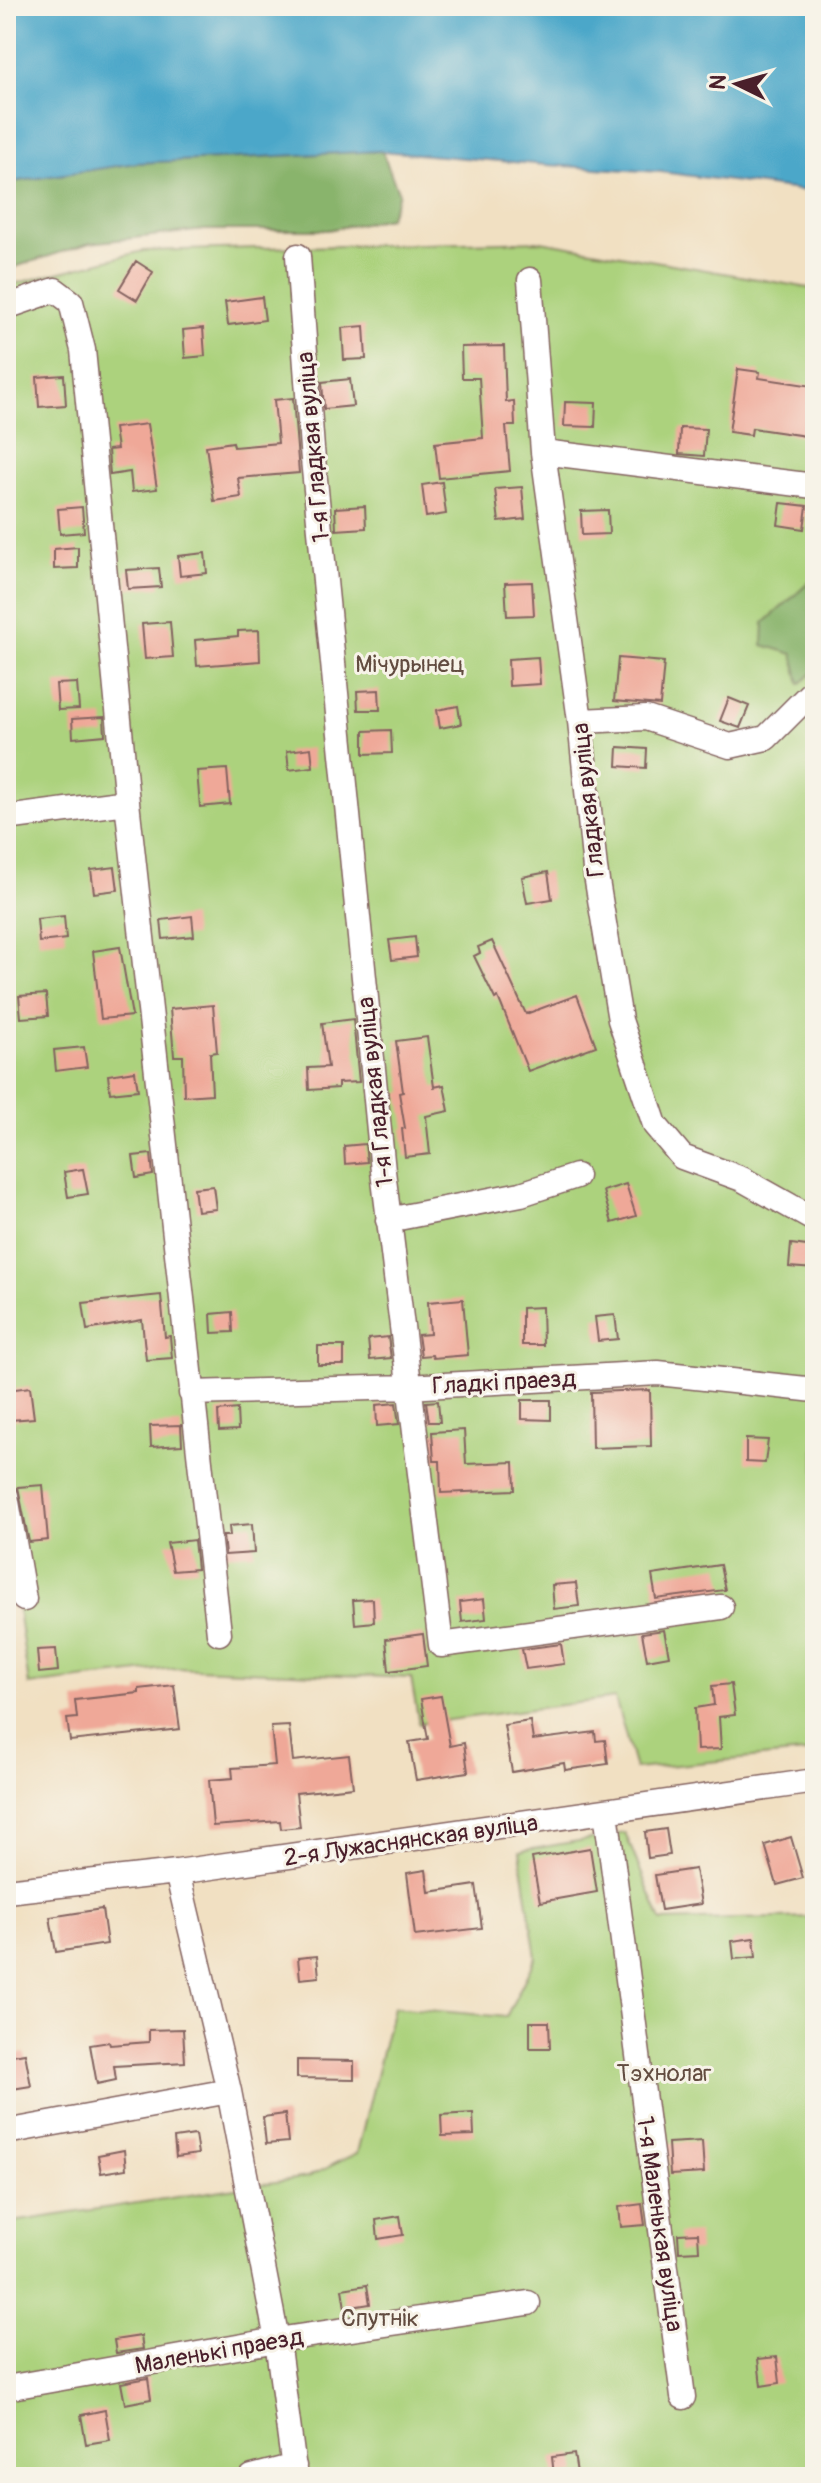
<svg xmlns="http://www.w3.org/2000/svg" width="821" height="2483" font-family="Pangolin,sans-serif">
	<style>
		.green { fill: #acd27d; stroke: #7b7854; stroke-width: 2 }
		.forest { fill: #89b46c; stroke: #6a6a4c; stroke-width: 2 }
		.water { fill: #4ba7c9; stroke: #4a637a; stroke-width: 2 }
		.building { fill: #efa898 }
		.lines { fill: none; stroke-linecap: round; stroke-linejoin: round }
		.minor-casing { stroke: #846360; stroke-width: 27 }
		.minor { stroke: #fff; stroke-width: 24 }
		.labels { text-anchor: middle; stroke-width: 6; stroke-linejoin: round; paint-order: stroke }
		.street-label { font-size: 24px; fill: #4a1f2b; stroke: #f7f3e8 }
		.park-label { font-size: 24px; fill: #624c40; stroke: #f7f3e8 }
	</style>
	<rect width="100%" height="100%" fill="#f7f3e8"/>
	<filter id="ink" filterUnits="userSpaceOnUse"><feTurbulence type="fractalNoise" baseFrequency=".0125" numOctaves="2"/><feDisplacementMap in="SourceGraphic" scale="16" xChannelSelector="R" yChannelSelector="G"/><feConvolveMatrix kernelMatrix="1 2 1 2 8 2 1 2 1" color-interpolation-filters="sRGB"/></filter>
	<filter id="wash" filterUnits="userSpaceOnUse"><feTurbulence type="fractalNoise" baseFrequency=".006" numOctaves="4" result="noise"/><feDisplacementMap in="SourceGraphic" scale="32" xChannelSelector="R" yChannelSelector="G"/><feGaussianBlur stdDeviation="1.8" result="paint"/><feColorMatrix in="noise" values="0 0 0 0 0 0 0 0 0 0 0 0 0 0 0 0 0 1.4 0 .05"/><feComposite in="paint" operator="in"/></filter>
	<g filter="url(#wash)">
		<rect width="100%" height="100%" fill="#f1e0c2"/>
		<path class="green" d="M541,241l274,48v1463l-180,17 -20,-71 -196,26 -8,-46 -237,-10 -145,17 -23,-158v-1241l137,-35z
			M625,1833l36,88 154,-4v560h-809v-254l302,-46 49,-24 36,-146 113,10 30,-60 -16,-106z"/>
		<path class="forest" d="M382,151l17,43 -10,24 -61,12h-124l-114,13 -84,27v-87l130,-20z
			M815,577v94l-15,13 -7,-30 -30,-9 1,-22z"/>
		<path class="water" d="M6,6h809v186l-154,-20 -114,-7 -166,-14 -245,12 -130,20z"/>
		<g id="blocks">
			<path class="building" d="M136,261l17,11 -16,28 -18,-11z
				M262,297l3,23 -37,5 -3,-23z
				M364,326l2,33 -22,1 -2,-32z
				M203,328l2,28 -20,2 -2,-28z
				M504,346l2,56 8,-1 1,25h-9l4,45 -71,7 -4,-35 48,-5 -4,-60h-17l-1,-31z
				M738,369l22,3 -1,6 54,8 -7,50 -54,-8 -1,7 -22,-3z
				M64,375l2,30 -27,2 -2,-30z
				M350,379l3,27 -29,3 -2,-27z
				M293,398l6,75 -61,5 3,19 -27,4 -8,-55 27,-4 1,5 44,-4 -4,-43z
				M565,402l31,1 -1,24 -31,-1z
				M147,424l10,65 -25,3 -2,-20 -20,3 -2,-25 9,-1 -3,-21z
				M680,428l26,1 -2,27 -25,-2z
				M442,482l4,32 -20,3 -4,-32z
				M522,487l3,32 -26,3 -4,-33z
				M781,503l26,3 -3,23 -26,-4z
				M365,506l1,22 -30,2 -1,-22z
				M82,507l2,25 -24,2 -2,-25z
				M608,510l1,24 -27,1 -1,-24z
				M78,547v21l-24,1v-20z
				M205,553l2,20 -27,3 -2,-20z
				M159,568l2,19 -33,2 -2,-19z
				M532,582l2,33 -27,1 -2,-33z
				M170,622l3,35 -28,2 -3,-35z
				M259,630l1,31 -63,5 -2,-26 43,-4v-5z
				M538,657l2,27 -31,2 -1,-27z
				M618,658l46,4 -4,43 -46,-4z
				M77,683l2,26 -21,1 -2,-26z
				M379,690l1,20h-22l-1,-19z
				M729,698l20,8 -9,22 -20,-7z
				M458,706l3,18 -21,4 -3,-18z
				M104,717l1,18 -32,3 -1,-19z
				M391,730l1,23 -28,1v-23z
				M618,747l29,2 -1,19 -29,-2z
				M311,748l2,19 -24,3 -2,-19z
				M227,769l3,35 -30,3 -3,-36z
				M115,867l3,23 -24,3 -3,-23z
				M548,872l4,27 -25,4 -5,-26z
				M64,916l2,23 -27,3 -2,-23z
				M192,916l2,20 -31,3 -2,-19z
				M415,937l2,20 -25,3 -3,-20z
				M492,941l34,73 51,-19 19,51 -68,25 -30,-74 -3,2 -21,-43 6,-3 -2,-6z
				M120,947l12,69 -31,3 -8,-68z
				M46,994l2,22 -27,2 -2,-22z
				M213,1005l4,47 -7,1 2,41 -28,2 -1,-40h-9l-4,-47z
				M353,1019l6,63 -21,1v5l-29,2 -1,-22 20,-1 -6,-44z
				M427,1037l7,50 10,-2 5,26 -23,5 4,38 -25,3 -3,-28 3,-1 -6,-35 4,-1 -7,-51z
				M84,1047l3,20 -31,4 -2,-21z
				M135,1071l3,19 -28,3 -2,-18z
				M365,1144l2,18 -22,2 -1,-18z
				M151,1154l2,21 -17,3 -3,-22z
				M83,1169l5,25 -20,3 -4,-25z
				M626,1184l10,32 -24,7 -9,-32z
				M213,1186l3,23 -19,2 -3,-23z
				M791,1244l24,3v22l-26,-2z
				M161,1295l4,42 5,-1 2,22 -26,2 -4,-40 -55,10 -4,-27z
				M463,1299l5,56 -35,3 -1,-3 -11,1 -3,-21 12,-1 -2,-32z
				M542,1307l1,38h-21v-37z
				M232,1312l1,20 -21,1 -1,-19z
				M615,1315l3,24 -20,2 -3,-24z
				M388,1337l3,21 -21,2 -2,-21z
				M318,1346h26v19h-26z
				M30,1387l4,31 -23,2 -4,-30z
				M650,1390l1,56 -59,2 -1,-56z
				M522,1400h29v20l-29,-1z
				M438,1401l2,21h-11l-3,-20z
				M396,1403l3,21 -22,2 -1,-21z
				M237,1409l1,21 -19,1 -1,-20z
				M181,1425l1,20 -31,2 -1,-21z
				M464,1430l2,34 48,-2 1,28 -74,3 -1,-32h-6l-2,-29z
				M746,1439l22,1 -3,23 -19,-1z
				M43,1485l5,55 -19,2 -11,-55z
				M252,1524l2,29 -29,2 -2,-19h7l-1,-10z
				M194,1540l3,29 -24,2 -6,-28z
				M720,1565l5,25 -69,9 -4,-24z
				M576,1583l3,23 -25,3 -2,-24z
				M373,1599l1,23 -19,2 -2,-24z
				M484,1599l2,20 -24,3 -2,-20z
				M664,1630l5,26 -22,4 -5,-27z
				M423,1634l4,32 -38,5 -3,-32z
				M561,1644l3,20 -38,5 -4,-20z
				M56,1649l2,22 -19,2 -2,-23z
				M731,1684l4,31 -16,2 2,32 -24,1 -2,-42 19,-3 -2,-19z
				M174,1685l6,44 -110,12 -3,-22 10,-1 -2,-18 64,-7v-4z
				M441,1696l9,50 14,-3 4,29 -52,8 -7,-38 19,-3 -7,-40z
				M530,1721l3,19 62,-8 1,9 9,-1 3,24 -43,6 -1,-7 -52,9 -8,-47z
				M289,1726l4,35 56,-6 4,32 -57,6 4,34 -19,2 -1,-8 -67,5 -4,-46 24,-2 -1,-10 43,-3 -4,-38z
				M666,1829l4,26 -22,3 -3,-26z
				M791,1837l12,41 -26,7 -12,-40z
				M590,1848l7,44 -57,10 -8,-44z
				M695,1869l6,35 -40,6 -6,-35z
				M426,1870l3,22 47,-7 6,43 -67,8 -8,-63z
				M102,1909l5,35 -51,8 -6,-35z
				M754,1938l2,19 -22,2 -2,-18z
				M317,1956l2,21 -19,2 -2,-21z
				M530,2022h19l1,26h-20z
				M183,2029l2,33 -71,4 2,14 -19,4 -7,-39 19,-3 1,3 39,-3v-12z
				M25,2053l6,33 -25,4v-34z
				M297,2060l57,1v18l-57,-1z
				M473,2113l1,22 -32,1 -1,-21z
				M285,2114l3,28 -22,2 -3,-27z
				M195,2135l3,19 -22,3 -2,-19z
				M702,2141l2,32 -34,2 -2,-32z
				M124,2150l2,19 -25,4 -3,-18z
				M642,2204l3,21 -24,2 -2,-20z
				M400,2216l3,19 -25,4 -2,-19z
				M698,2233l1,18 -20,1 -1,-18z
				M367,2285l3,19 -25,4 -3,-19z
				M141,2336l2,13 -27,4 -2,-13z
				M777,2357l3,26 -19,3 -3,-27z
				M148,2378l3,21 -26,5 -4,-21z
				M105,2410l5,30 -24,4 -5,-29z
				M574,2454l3,19 -23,3 -2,-19z"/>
		</g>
	</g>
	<g filter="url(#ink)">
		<use href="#blocks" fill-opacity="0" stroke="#846360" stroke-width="2"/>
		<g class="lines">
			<g class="minor-casing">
				<path id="minor" d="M298,256l14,193 71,722 58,474 280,-38
					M530,280l13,172 37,269 15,148 25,151 35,105 27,32 60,22 73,41
					M6,307l49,-17 16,12 12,48 44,452 92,831
					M543,452l271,34
					M580,721l66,-3 84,28 36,-8 49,-49
					M6,818l121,-16
					M388,1220l133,-26 55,-18
					M191,1393l217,-6 250,-14 157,17
					M6,1496l18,103
					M606,1812l77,585
					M177,1872l52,219 48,249 18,137
					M6,1891l171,-19 638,-91
					M6,2132l223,-41
					M6,2388l271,-48 251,-37
					M252,2477l42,-11"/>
			</g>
			<use href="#minor" class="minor"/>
		</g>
	</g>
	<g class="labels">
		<g class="street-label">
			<text transform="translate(313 447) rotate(-95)" y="8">1-я Гладкая вуліца</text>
			<text transform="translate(588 800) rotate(-96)" y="8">Гладкая вуліца</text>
			<text transform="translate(375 1092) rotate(-96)" y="8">1-я Гладкая вуліца</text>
			<text transform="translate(504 1382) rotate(-3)" y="8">Гладкі праезд</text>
			<text transform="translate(411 1840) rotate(-8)" y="8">2-я Лужаснянская вуліца</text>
			<text transform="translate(660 2224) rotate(82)" y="8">1-я Маленькая вуліца</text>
			<text transform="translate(219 2351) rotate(-10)" y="8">Маленькі праезд</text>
		</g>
		<g class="park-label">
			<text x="410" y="672">Мічурынец</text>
			<text x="664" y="2081">Тэхнолаг</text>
			<text x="380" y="2326">Спутнік</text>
		</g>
	</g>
	<rect width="821" height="2483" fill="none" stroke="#f7f3e8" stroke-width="32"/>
	<g transform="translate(737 84) rotate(275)" stroke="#f7f3e8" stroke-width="6" paint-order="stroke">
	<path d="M0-6L14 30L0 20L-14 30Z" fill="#4a1f2b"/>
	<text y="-12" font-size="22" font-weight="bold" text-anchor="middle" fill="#4a1f2b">N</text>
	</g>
</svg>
